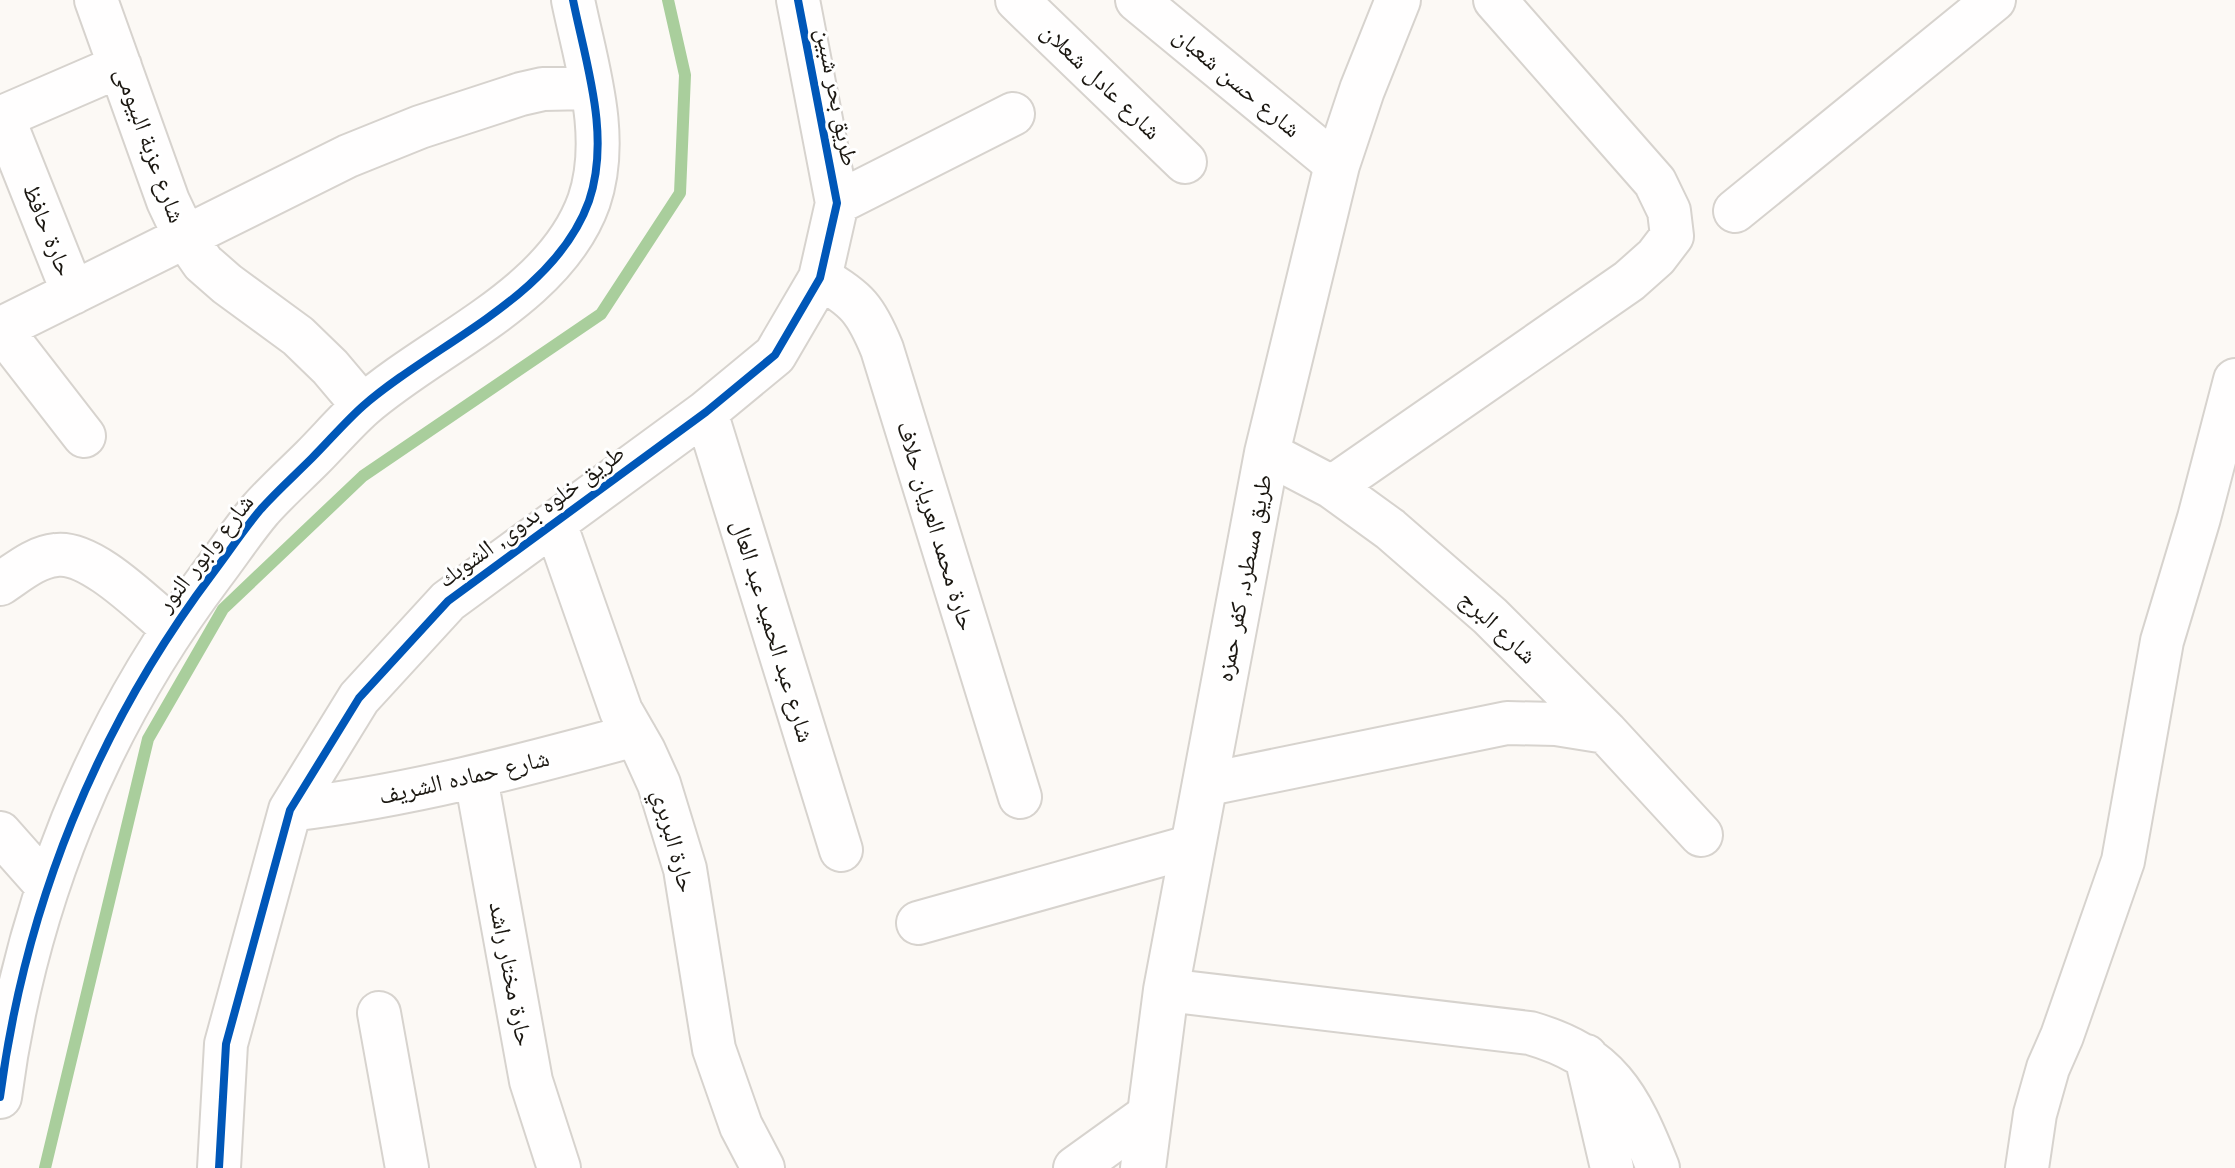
<svg xmlns="http://www.w3.org/2000/svg" width="2235" height="1168" font-family="Helvetica,'Noto Naskh Arabic',sans-serif">
	<style>
		.lines { fill: none; stroke-linecap: round; stroke-linejoin: round }
		.stream { stroke: #a9ce9c; stroke-width: 12 }
		.minor-casing { stroke: #d7d3ce; stroke-width: 46 }
		.major-casing { stroke: #d7d3ce; stroke-width: 48 }
		.minor { stroke: #fffefe; stroke-width: 42 }
		.major { stroke: #fffefe; stroke-width: 44 }
		.cycleway-casing { stroke: #fff; stroke-width: 13 }
		.cycleway { stroke: #0057b8; stroke-width: 8 }
		.labels { text-anchor: middle; stroke-width: 6; stroke-linejoin: round; paint-order: stroke }
		.street-label { font-size: 24px; fill: #1b1711; stroke: #fff }
	</style>
	<rect width="100%" height="100%" fill="#fcf9f5"/>
	<g class="lines">
		<path class="stream" d="M45,1168l103,-429 75,-130 140,-133 238,-162 79,-121 5,-118 -17,-75"/>
		<g class="minor-casing">
			<path id="minor" d="M96,0l72,201 17,36 18,26 24,21 71,52 32,31 33,39
				M1017,0l168,162
				M1137,0l200,165
				M0,118l120,-52
				M0,125l10,10 63,158
				M837,203l176,-89
				M1735,211l259,-211
				M820,278c37,21 46,32 62,71l138,448
				M0,329l348,-173 72,-29 101,-33 22,-5 48,-1
				M1,329l83,107
				M706,412l135,438
				M1267,453l65,34 58,42 100,87 116,116 95,103
				M1332,487l297,-206 27,-24 16,-21 -3,-25 -14,-29 -160,-182
				M555,523l66,188 23,40 15,33 26,85 29,180 27,77 22,42
				M0,584c17,-11 35,-27 56,-29 35,-5 89,51 116,73
				M476,778l55,303 28,87
				M1204,785l303,-62 49,1 50,8
				M290,810c118,-14 231,-44 345,-75
				M0,833l47,53
				M918,923l275,-77
				M1166,990l364,43c79,23 99,62 128,135
				M379,1013l28,155
				M1586,1056l26,112
				M0,1097c25,-192 97,-370 213,-524 16,-21 31,-44 48,-64 16,-18 34,-34 51,-51 17,-17 33,-36 51,-52 72,-63 192,-109 226,-205 22,-65 -3,-137 -16,-201
				M219,1168l7,-124 64,-234 69,-112 89,-97 258,-189 69,-57 45,-77 17,-75 -39,-203
				M1075,1168l75,-54
				M2027,1168l8,-54 13,-46 14,-32 61,-175 39,-220 37,-123 36,-138"/>
		</g>
		<g class="major-casing">
			<path id="major" d="M1143,1168l23,-178 101,-537 70,-288 25,-75 36,-90"/>
		</g>
		<use href="#minor" class="minor"/>
		<use href="#major" class="major"/>
		<g class="cycleway-casing">
			<path id="cycleway" d="M0,1097c25,-192 97,-370 213,-524 16,-21 31,-44 48,-64 16,-18 34,-34 51,-51 17,-17 33,-36 51,-52 72,-63 192,-109 226,-205 22,-65 -3,-137 -16,-201
				M219,1168l7,-124 64,-234 69,-112 89,-97 258,-189 69,-57 45,-77 17,-75 -39,-203"/>
		</g>
		<use href="#cycleway" class="cycleway"/>
	</g>
	<g class="labels">
		<g class="street-label">
			<text transform="translate(1101 81) rotate(44)" y="8">شارع عادل شعلان</text>
			<text transform="translate(1237 82) rotate(40)" y="8">شارع حسن شعبان</text>
			<text transform="translate(837 97) rotate(79)" y="8">طريق بحر شبين</text>
			<text transform="translate(150 145) rotate(70)" y="8">شارع عزبة البيومى</text>
			<text transform="translate(48 230) rotate(68)" y="8">حارة حافظ</text>
			<text transform="translate(531 516) rotate(-36)" y="8">طريق خلوه بدوى, الشوبك</text>
			<text transform="translate(936 526) rotate(73)" y="8">حارة محمد العريان حلاف</text>
			<text transform="translate(205 553) rotate(-52)" y="8">شارع وابور النور</text>
			<text transform="translate(1244 578) rotate(-79)" y="8">طريق مسطرد, كفر حمزه</text>
			<text transform="translate(1498 627) rotate(43)" y="8">شارع البرج</text>
			<text transform="translate(773 631) rotate(73)" y="8">شارع عبد الحميد عبد العال</text>
			<text transform="translate(464 777) rotate(-13)" y="8">شارع حماده الشريف</text>
			<text transform="translate(674 841) rotate(75)" y="8">حارة البربري</text>
			<text transform="translate(511 974) rotate(79)" y="8">حارة مختار راشد</text>
		</g>
	</g>
</svg>
